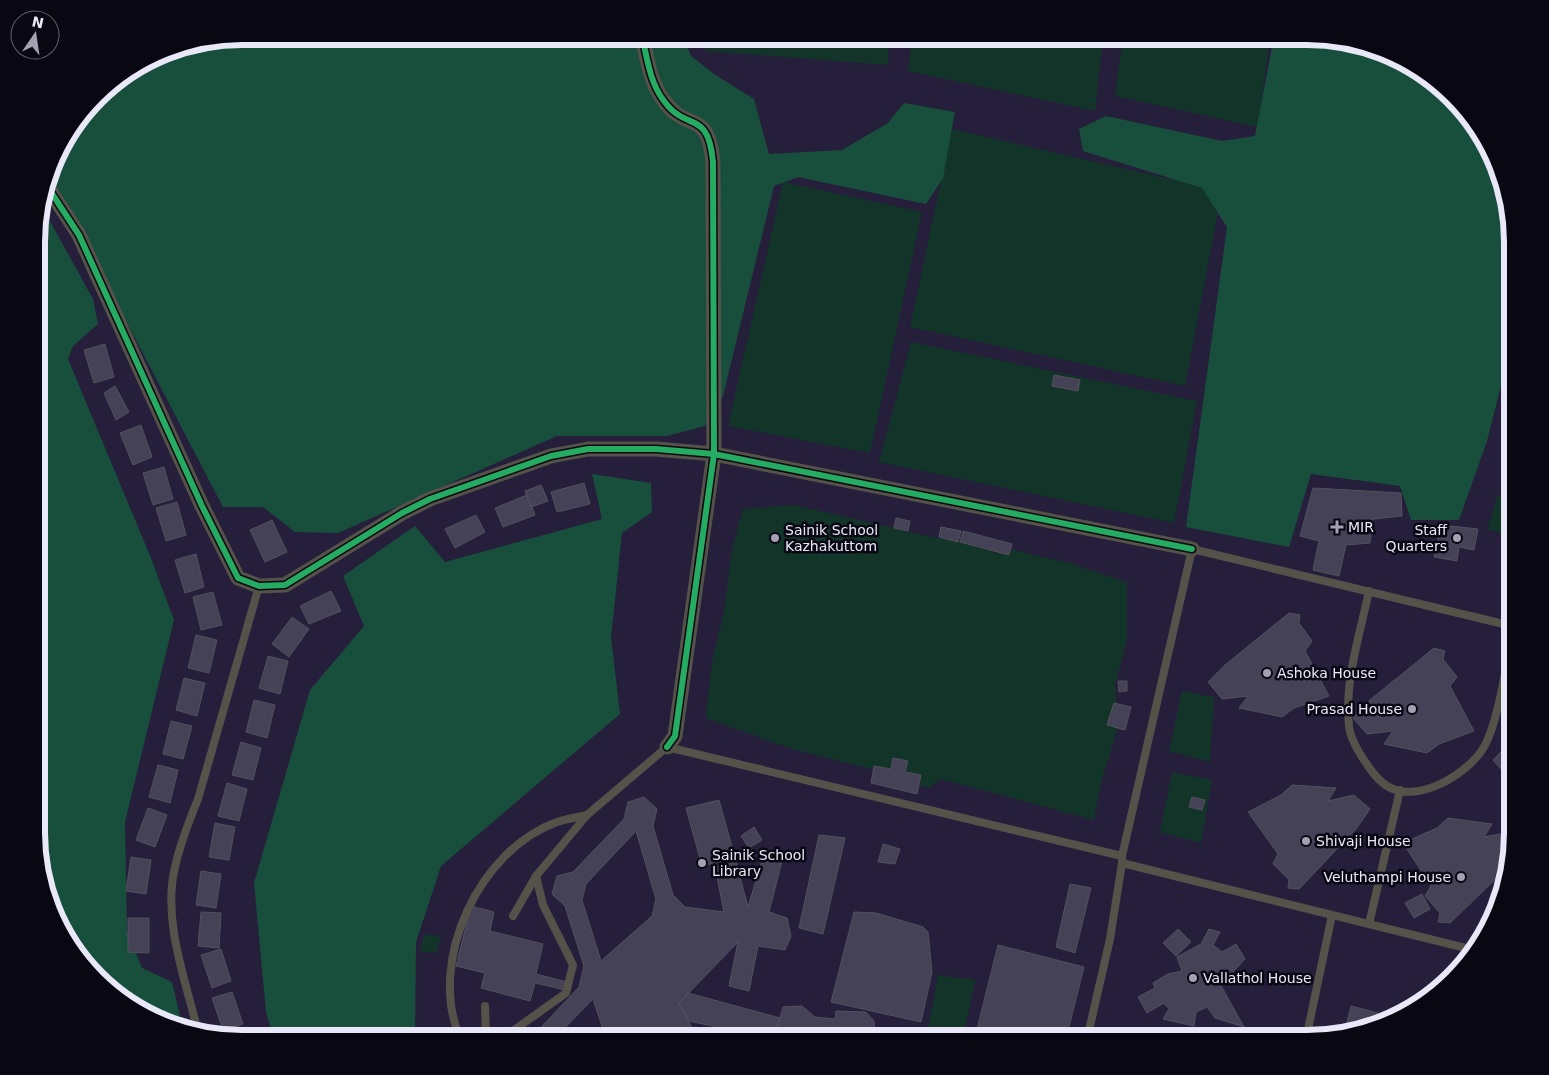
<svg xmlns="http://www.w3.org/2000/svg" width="1549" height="1075" font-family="'DejaVu Sans',sans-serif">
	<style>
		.built { fill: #251f3c }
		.green { fill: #133429 }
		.forest { fill: #184f3c }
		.building { fill: #454156; stroke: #53515d; fill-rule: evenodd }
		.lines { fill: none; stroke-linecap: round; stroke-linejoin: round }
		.lane { stroke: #55524a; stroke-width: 8 }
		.street { stroke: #55524a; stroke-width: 15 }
		.cycleway-casing { stroke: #090812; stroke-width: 9 }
		.cycleway { stroke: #26ab63; stroke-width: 6 }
		.poi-dot { fill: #a4a2b2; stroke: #090812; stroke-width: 2 }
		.labels { text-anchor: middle; stroke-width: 5; stroke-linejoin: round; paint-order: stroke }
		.poi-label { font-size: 14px; fill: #e9e8f9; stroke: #090812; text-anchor: start }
		.rim { fill: none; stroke: #e9e8f9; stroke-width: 6 }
	</style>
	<rect width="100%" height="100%" fill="#23212e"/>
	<path class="built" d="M242,36l1078,1 53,10 59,32 53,60 27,90v617l-10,53 -32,59 -72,59 -91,22 -1078,-1 -53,-10 -59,-32 -53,-60 -26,-76v-645l20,-64 48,-63 58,-36z"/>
	<path class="green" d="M706,36l183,1 -1,28 -183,-14z
		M912,37h191l-8,74 -187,-40z
		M1123,37h147l-12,90 -143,-31z
		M952,129l270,62 -37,195 -275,-59z
		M783,182l139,30 -52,241 -142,-27z
		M911,342l286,59 -23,122 -295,-61z
		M1498,495l14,4v37l-25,-7z
		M794,505l138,32 73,11 64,15 58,19v58l-12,46 3,41 -17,56 -7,37 -153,-41 -13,9 -53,-18 -86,-22 -83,-30 6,-56 12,-51 8,-62 11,-40z
		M1182,691l32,6 -4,65 -41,-11z
		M1172,772l40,8 -11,63 -41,-11z
		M424,934l17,3 -5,16 -16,-2z
		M938,975l37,5 -12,59h-37z"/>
	<path class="forest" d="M242,36h441l8,20 23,18 40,25 15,55 73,-4 46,-27 16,-20 51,9 -12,66 -17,26 -128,-27 -24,9 -51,210 -18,30 -38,10h-110l-219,97 -43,-1 -32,-25h-40l-173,-332 8,-24 48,-63 58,-36z
		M1274,37h46l53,10 59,32 53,60 27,90v114l-25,98 -28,79h-48l-11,-34 -89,-12 -22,73 -103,-20 41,-300 -25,-39 -119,-37 -4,-22 27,-13 116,25 33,-5z
		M41,205l52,94 5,25 -25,22 -5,13 83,199 23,62 -49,202 2,109 15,37 30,14 11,47 -7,-1 -59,-32 -53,-60 -26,-76v-645z
		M592,474l59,9 1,29 -30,21 -11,104 9,77 -179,152 -25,76 -1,96h-141l-8,-26 -12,-129 56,-193 54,-64 -21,-50 72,-50 30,36 157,-43z"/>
	<path class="building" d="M105,344l9,33 -20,6 -10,-33z
		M1054,375l26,5 -2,11 -26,-5z
		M115,386l14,26 -13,8 -12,-27z
		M141,425l11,32 -19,8 -13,-32z
		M164,467l9,32 -20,6 -10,-32z
		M584,483l6,21 -33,8 -6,-20z
		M541,485l7,16 -17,6 -6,-16z
		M1313,488l88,5 1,23 -29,3 -3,24 -24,2 -7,31 -26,-6 6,-29 -19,-5z
		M527,495l8,20 -32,12 -8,-19z
		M177,502l9,33 -20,6 -10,-33z
		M476,515l9,17 -30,16 -10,-19z
		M896,518l14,3 -2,10 -14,-3z
		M272,520l15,32 -22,10 -15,-32z
		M1441,525l37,4 -4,21 -15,-3 -2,14 -23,-4z
		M941,527l20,4 -3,11 -19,-5z
		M963,531l49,13 -3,11 -49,-13z
		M196,554l8,33 -19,6 -10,-33z
		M331,591l10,20 -32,13 -9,-18z
		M213,592l9,33 -21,5 -8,-33z
		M1289,613l11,2 -1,8 13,18 -7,10 24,45 -35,12 -12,9 -43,-9 9,-12 -26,3 -14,-17 17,-17z
		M292,617l17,12 -20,28 -17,-13z
		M196,635l21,5 -8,33 -21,-5z
		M1434,648l11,3 -2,8 14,18 -7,9 24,45 -35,13 -12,9 -43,-9 9,-13 -26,3 -14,-16 17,-18z
		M268,656l20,5 -8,33 -21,-6z
		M184,678l21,5 -8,33 -21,-6z
		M1118,681h9v10l-8,1z
		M254,700l21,5 -8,33 -21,-6z
		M1114,703l17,4 -6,23 -18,-5z
		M171,721l21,5 -9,33 -20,-5z
		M1512,740v35l-5,1 -14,-16z
		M241,742l20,6 -8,32 -21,-5z
		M893,758l15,3 -3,11 16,3 -4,19 -46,-11 3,-17 17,3z
		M158,765l20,5 -8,33 -21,-6z
		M227,783l20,6 -8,32 -21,-5z
		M1292,785l44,3 -8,13 26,-6 16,14 -14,20 -57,60 -11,-1 1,-8 -16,-16 5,-10 -30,-42 33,-17z
		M644,797l13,12 -4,17 20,69 12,12 39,5 -9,-45 21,-5 12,45 15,-50 19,4 -13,51 18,6 4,18 -6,14 -27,-4 -9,45 -20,-5 9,-44 -59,61 19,36 -92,-1 -13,-39 -38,39h-30l8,-2 46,-49 5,-21 -19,-60 -13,-12 5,-18 16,-4 51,-53 4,-17zM636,831l20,68 -4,17 -51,45 -19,-61 4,-16z
		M1192,797l13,3 -3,10 -13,-3z
		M719,800l16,58 -33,8 -16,-58z
		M148,808l19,7 -12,32 -19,-7z
		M1448,818l44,6 -8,13 26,-5 2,2 -4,33 -58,56 -12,-1 2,-9 -15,-17 6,-10 -28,-43 34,-15z
		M215,823l20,4 -6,33 -20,-3z
		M754,827l8,13 -13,8 -8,-12z
		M819,835l26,3 -22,96 -24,-6z
		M883,844l17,5 -5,15 -17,-2z
		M131,857l20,3 -5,34 -20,-3z
		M201,871l20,3 -5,34 -20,-3z
		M1070,884l21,4 -16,65 -19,-6z
		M1422,894l8,15 -16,9 -9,-15z
		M471,906l23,6 -4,19 53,13 -7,30 31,8 -2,8 -30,-7 -5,18 -49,-13 4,-15 -29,-7z
		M201,912l20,1 -2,35 -21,-2z
		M854,912l22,1 47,14 5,5 4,40 -11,50 -90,-20z
		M128,918h21v35l-21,-1z
		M1178,929l13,13 -15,14 -13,-13z
		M1209,929l11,3 -7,13 9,7 14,-8 9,15 -12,13 -14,10 25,45 -29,-9 -8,-11 -11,5 -2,14 -31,-7 6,-10 -5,-6 -17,10 -9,-16 17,-9 -2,-5 15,-9 14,-3 -5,-14 24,-13z
		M998,945l86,22 -18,72h-51l-38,-10z
		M221,949l10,32 -19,7 -11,-33z
		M232,992l11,32 -20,6 -11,-32z
		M688,993l92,25 -6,21 -85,-18 -10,-18z
		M802,1006l13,11 20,2 1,-8 30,1 8,9 1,18h-101l9,-32z
		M1351,1006l46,12 -52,12z
		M247,1027l4,11h-21l-2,-5z
		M721,1028l16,4 -2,7h-18z"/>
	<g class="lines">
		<path class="lane" d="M1369,591c-9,43 -25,91 -20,135 1,11 9,25 15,34 6,9 13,20 23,26 30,19 81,-12 97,-39 14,-24 22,-82 28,-110
			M513,916l23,-40 51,-61 80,-68 455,109
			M1369,924l31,-134
			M1474,950l-352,-87v-7l70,-307 320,77
			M485,1006l1,32
			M198,1032c-12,-51 -36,-111 -23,-165 5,-23 14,-46 23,-68l61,-213
			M460,1038c-33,-77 19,-188 97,-216 10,-3 20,-5 30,-7
			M503,1038l63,-45 7,-28 -30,-60 -7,-29
			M1087,1039l23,-100 12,-76
			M1306,1039l26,-124"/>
		<path class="street" d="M642,36c5,22 8,47 22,65 23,32 44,7 49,61l1,292 -39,282 -8,11
			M47,186l32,49 123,271 36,72 21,8 26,-1 117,-72 28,-14 121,-43 37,-7h68l58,5 478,95"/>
		<g class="cycleway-casing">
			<path id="cycleway" d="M642,36c5,22 8,47 22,65 23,32 44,7 49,61l1,292 -39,282 -8,11
				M47,186l32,49 123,271 36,72 21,8 26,-1 117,-72 28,-14 121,-43 37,-7h68l58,5 478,95"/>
		</g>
		<use href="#cycleway" class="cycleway"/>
	</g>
	<g class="poi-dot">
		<path d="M1334.5 519.5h5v5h5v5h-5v5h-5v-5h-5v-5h5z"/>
		<circle cx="775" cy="538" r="5"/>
		<circle cx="1457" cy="538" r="5"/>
		<circle cx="1267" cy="673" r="5"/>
		<circle cx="1412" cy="709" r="5"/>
		<circle cx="1306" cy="841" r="5"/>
		<circle cx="702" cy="863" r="5"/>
		<circle cx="1461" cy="877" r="5"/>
		<circle cx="1193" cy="978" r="5"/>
	</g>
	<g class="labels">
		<g class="poi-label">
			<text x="1348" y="532">MIR</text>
			<text x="785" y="535">Sainik School<tspan x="785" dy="16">Kazhakuttom</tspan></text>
			<text x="1447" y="535" text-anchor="end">Staff<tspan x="1447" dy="16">Quarters</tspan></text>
			<text x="1277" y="678">Ashoka House</text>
			<text x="1402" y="714" text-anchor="end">Prasad House</text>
			<text x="1316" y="846">Shivaji House</text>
			<text x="712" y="860">Sainik School<tspan x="712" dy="16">Library</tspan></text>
			<text x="1451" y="882" text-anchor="end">Veluthampi House</text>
			<text x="1203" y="983">Vallathol House</text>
		</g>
	</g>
	<path d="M0 0H1549V1075H0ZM242 45H1307A197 197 0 0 1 1504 242V833A197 197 0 0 1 1307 1030H242A197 197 0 0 1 45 833V242A197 197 0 0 1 242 45Z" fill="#090812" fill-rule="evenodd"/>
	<path class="rim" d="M242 45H1307A197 197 0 0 1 1504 242V833A197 197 0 0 1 1307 1030H242A197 197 0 0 1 45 833V242A197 197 0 0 1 242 45Z"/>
	<g transform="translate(35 35) rotate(13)"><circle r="24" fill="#090812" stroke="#63626e"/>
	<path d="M0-4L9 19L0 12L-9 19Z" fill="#a4a2b2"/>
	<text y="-8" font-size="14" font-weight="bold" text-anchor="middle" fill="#e9e8f9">N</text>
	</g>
</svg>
